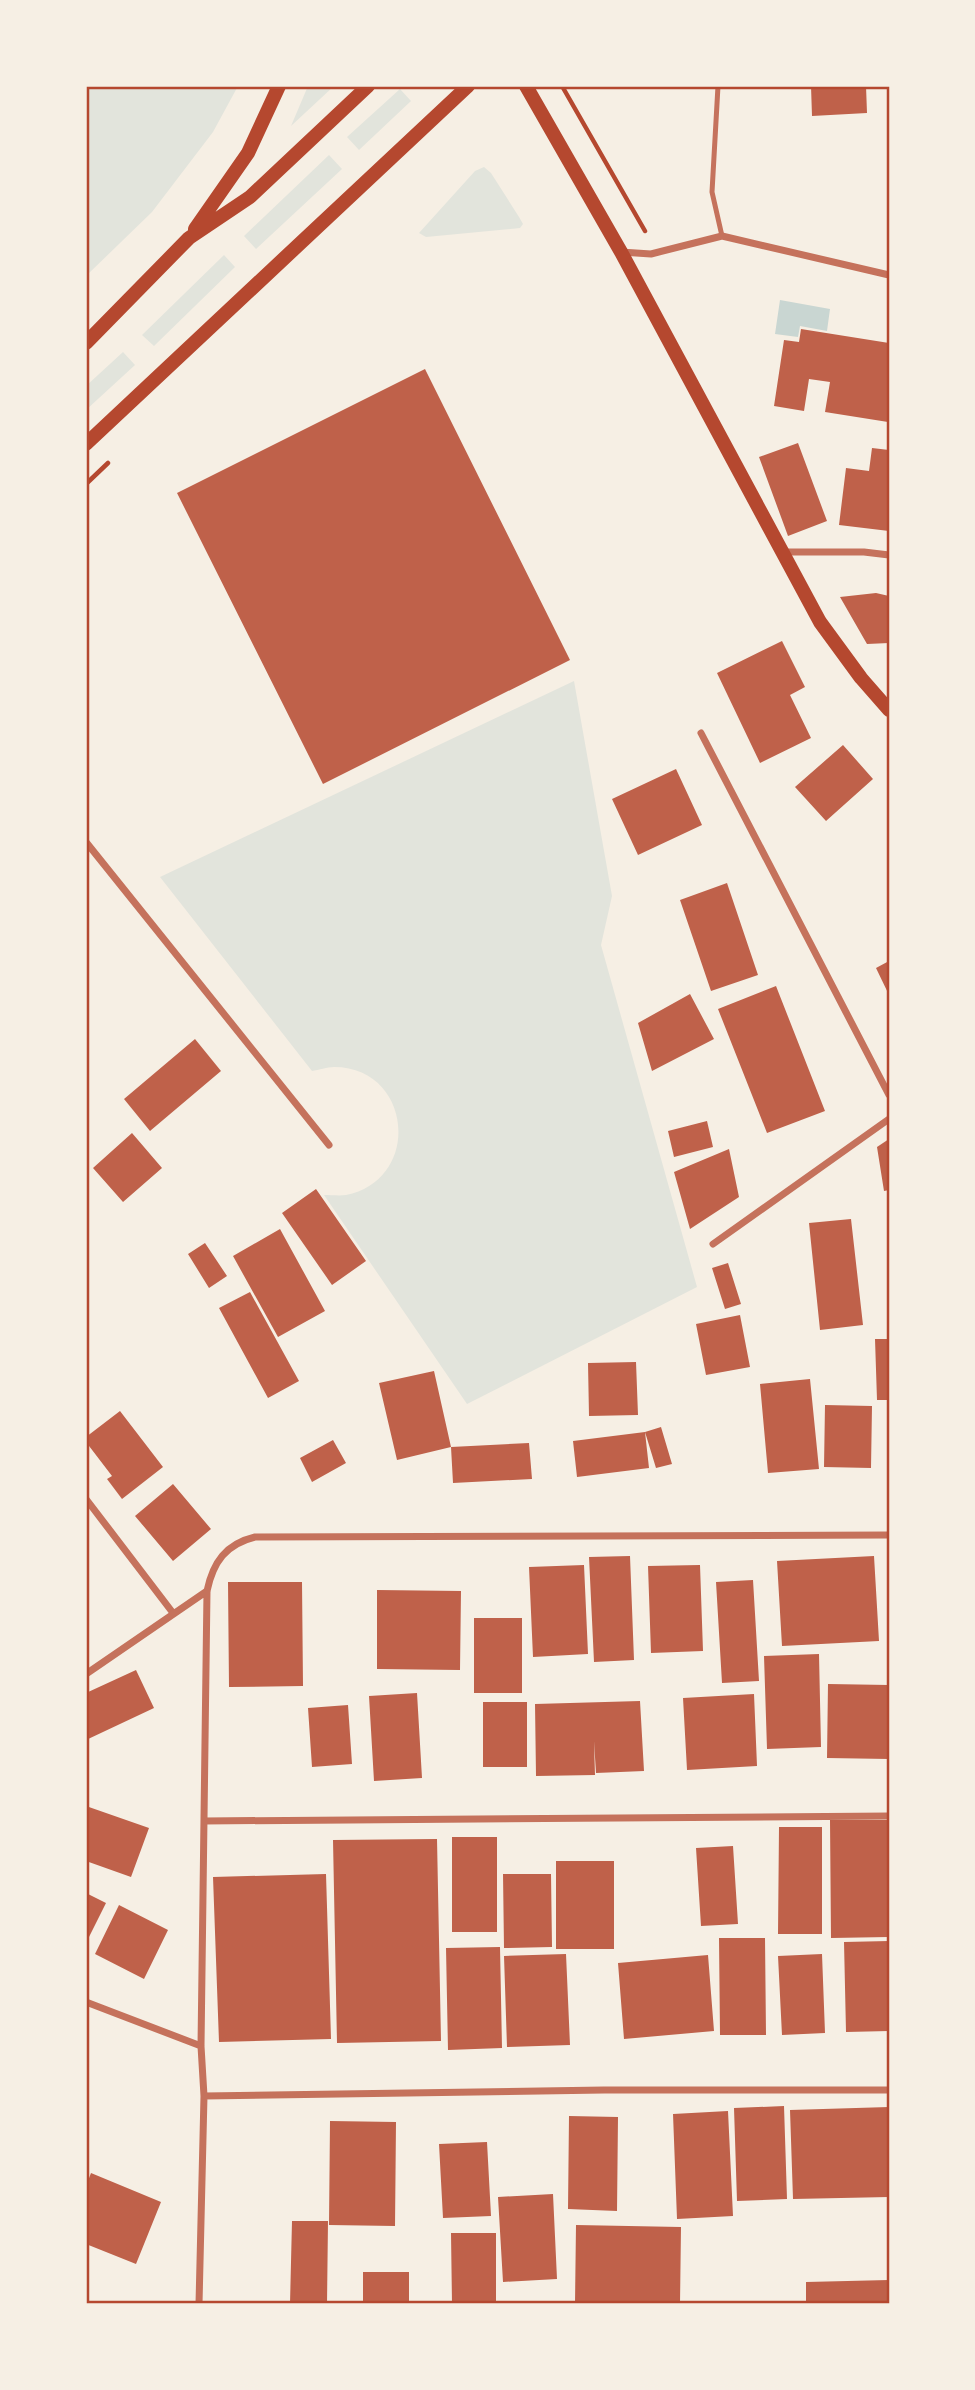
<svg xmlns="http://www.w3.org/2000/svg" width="975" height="2390" font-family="'Zilla Slab',serif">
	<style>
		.green { fill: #e2e4dc }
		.water { fill: #c9d6d2 }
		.building { fill: #bf614a }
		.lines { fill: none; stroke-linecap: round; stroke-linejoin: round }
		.path { stroke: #b5482f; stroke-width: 4.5 }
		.service { stroke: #c5725c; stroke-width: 5 }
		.minor { stroke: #c5725c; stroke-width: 7 }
		.secondary { stroke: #b5482f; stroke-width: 14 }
		.neatline { fill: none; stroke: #b5482f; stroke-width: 2.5 }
	</style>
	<rect width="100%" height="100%" fill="#f6efe4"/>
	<path class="green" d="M86,86h152l-25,46 -61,80 -66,64z
		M308,86h6l3,3 3,-3h14l-43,40z
		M400,89l11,12 -52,49 -12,-13z
		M329,155l13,14 -86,80 -12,-13z
		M484,167l7,6 28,44 4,7 -3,4 -94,9 -7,-4 56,-62z
		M224,255l11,12 -81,79 -12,-11z
		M123,352l12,13 -49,45v-24z
		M574,681l38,215 -11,49 96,342 -230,117 -143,-209c7,0 16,1 22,0 77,-16 66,-128 -12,-128 -7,0 -15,3 -22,4l-152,-194z"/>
	<path class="water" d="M780,300l50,9 -3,22 -27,-5 -2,11 -23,-3z"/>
	<path class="building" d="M811,86h55l1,27 -55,3z
		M801,329l88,14 -1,79 -63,-10 5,-30 -21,-3 -5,32 -30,-5 10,-66 15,2z
		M425,369l145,291 -247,124 -146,-291z
		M798,443l29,78 -39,15 -29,-79z
		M872,448l17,2v81l-50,-6 7,-57 23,3z
		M876,593l13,3v47l-22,1 -27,-47z
		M782,641l23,46 -15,8 21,43 -51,25 -43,-90z
		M843,745l30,34 -47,42 -31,-34z
		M676,769l26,56 -64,30 -26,-56z
		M727,883l31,92 -47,16 -31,-91z
		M889,961v34l-13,-27z
		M776,986l49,125 -58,22 -49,-124z
		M690,994l24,45 -62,32 -14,-48z
		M195,1039l26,32 -71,60 -26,-32z
		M707,1121l6,26 -39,10 -6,-26z
		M132,1133l30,35 -39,34 -30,-34z
		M889,1139v51l-5,1 -7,-44z
		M729,1149l10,48 -49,32 -16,-57z
		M316,1189l50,72 -34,24 -50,-72z
		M851,1219l12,106 -43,5 -11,-107z
		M280,1229l45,82 -47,26 -45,-81z
		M205,1243l22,33 -18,12 -21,-34z
		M728,1263l13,41 -16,5 -13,-41z
		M250,1292l49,89 -31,17 -49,-90z
		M740,1315l10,52 -44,8 -10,-51z
		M875,1339h14v61h-12z
		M636,1362l2,53 -49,1 -1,-53z
		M434,1371l17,76 -54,13 -18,-77z
		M810,1379l9,90 -51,4 -8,-89z
		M825,1405l47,1 -1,62 -47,-1z
		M120,1411l43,56 -41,32 -15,-20 5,-3 -26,-34v-5z
		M661,1427l11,37 -16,4 -11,-36 4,36 -72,9 -4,-36 72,-9z
		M333,1440l13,23 -34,19 -12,-24z
		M529,1443l3,36 -79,4 -2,-36z
		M173,1484l38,45 -38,32 -38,-45z
		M630,1556l4,104 -40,2 -5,-105z
		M874,1556l5,85 -97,5 -5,-85z
		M584,1565l4,89 -55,3 -4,-90z
		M700,1565l3,86 -52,2 -3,-87z
		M753,1580l6,101 -37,2 -6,-101z
		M228,1582h74l1,104 -74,1z
		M377,1590l84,1 -1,79 -83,-1z
		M474,1618h48v75h-48z
		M819,1654l2,93 -54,2 -3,-93z
		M136,1670l18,38 -68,32v-47z
		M828,1684l61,1v74l-62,-1z
		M417,1693l5,85 -48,3 -5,-85z
		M754,1694l3,72 -70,4 -4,-72z
		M640,1701l4,70 -48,2 -2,-32 1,34 -59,1 -1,-72z
		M483,1702h44v65h-44z
		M348,1705l4,59 -40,3 -4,-59z
		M86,1806l63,22 -18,49 -45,-16z
		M830,1820h59v117l-58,1z
		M779,1827h43v107h-44z
		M452,1837h45v95h-45z
		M437,1839l4,202 -104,2 -4,-203z
		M733,1846l5,78 -37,2 -5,-78z
		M556,1861h58v88h-58z
		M326,1874l5,165 -112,3 -6,-165z
		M503,1874h48l1,73 -48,1z
		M86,1893l20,10 -20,40z
		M119,1905l49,25 -24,49 -49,-25z
		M719,1938h46l1,97h-46z
		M889,1941v90l-43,1 -2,-90z
		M500,1947l2,101 -54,2 -2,-102z
		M566,1954l4,91 -63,2 -3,-91z
		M822,1954l3,79 -43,2 -4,-79z
		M708,1955l6,76 -90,8 -6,-76z
		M784,2106l3,93 -50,2 -3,-93z
		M889,2107v90l-96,2 -3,-89z
		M728,2111l5,105 -56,3 -4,-105z
		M569,2116l49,1 -1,94 -49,-2z
		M330,2121l66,1 -1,104 -66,-1z
		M487,2142l4,74 -48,2 -4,-74z
		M91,2173l70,29 -25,62 -50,-20v-58z
		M553,2194l4,85 -54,3 -5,-85z
		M292,2221h36l-1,83h-37z
		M576,2225l105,2 -1,77h-105z
		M451,2233h45v71h-44z
		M363,2272h46v32h-46z
		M889,2280v24h-83v-22z"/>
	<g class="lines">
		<path class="path" d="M562,86l83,145
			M86,484l22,-21"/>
		<path class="service" d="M718,86l-6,106 10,44"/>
		<path class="minor" d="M621,252l30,2 71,-18 167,39
			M782,552h82l25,3
			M701,733l188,362
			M86,842l243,303
			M713,1244l176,-125
			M86,1499l87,114
			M86,1674l121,-83
			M204,1821l685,-5
			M86,2002l115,44
			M204,2096l400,-6h285
			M199,2304l5,-208 -3,-50 6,-455c6,-29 19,-47 48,-54l634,-2"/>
		<path class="secondary" d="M526,86l95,166 199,370 41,56 28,32
			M195,229l53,-76 31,-67
			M86,343l103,-105 61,-41 118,-111
			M86,444l382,-358"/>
	</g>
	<rect width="975" height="2390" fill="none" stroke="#f6efe4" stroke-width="175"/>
	<rect x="88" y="88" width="800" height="2214" class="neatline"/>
</svg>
